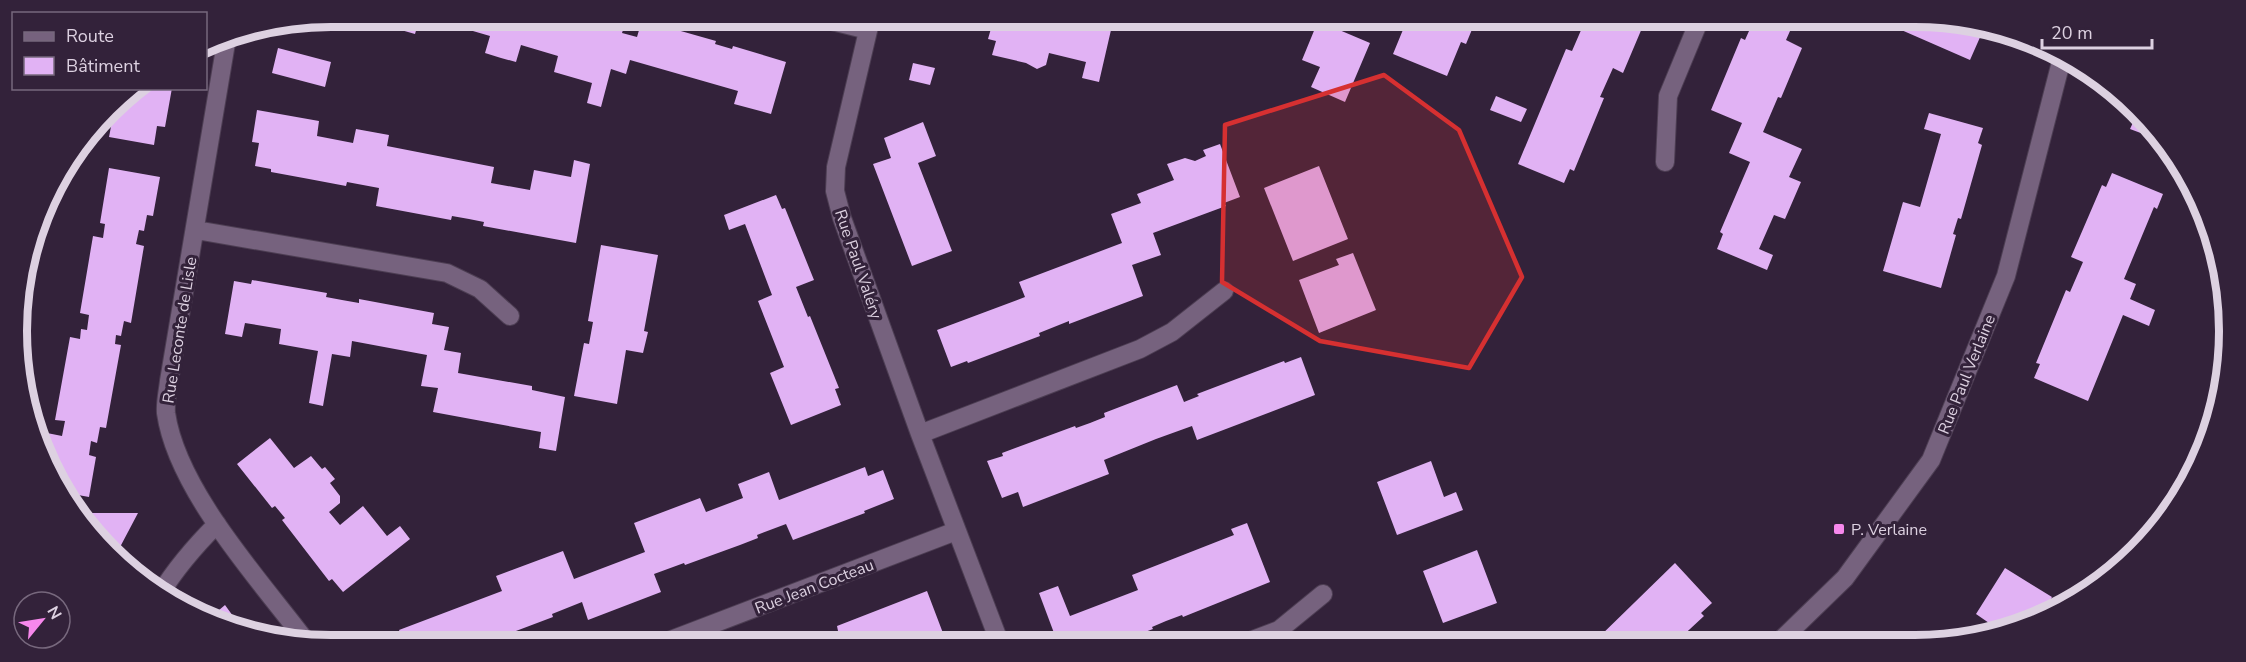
<svg xmlns="http://www.w3.org/2000/svg" width="2246" height="662" font-family="'Nunito Sans',sans-serif">
	<style>
		.building { fill: #e1b2f4 }
		.lines { fill: none; stroke-linecap: round; stroke-linejoin: round }
		.minor-casing { stroke: #4d3e53; stroke-width: 20 }
		.minor { stroke: #76627e; stroke-width: 18 }
		.marked { fill: #d63031; fill-opacity: 0.2; stroke: #d63031; stroke-width: 4.5; stroke-linejoin: round }
		.poi-dot { fill: #f788ec; stroke: #33223a; stroke-width: 2 }
		.labels { text-anchor: middle; stroke-width: 6; stroke-linejoin: round; paint-order: stroke }
		.street-label { font-size: 16px; fill: #ddd1e1; stroke: #33223a }
		.poi-label { font-size: 16px; fill: #ddd1e1; stroke: #33223a; text-anchor: start }
		.rim { fill: none; stroke: #ddd1e1; stroke-width: 8 }
	</style>
	<rect width="100%" height="100%" fill="#33223a"/>
	<path class="building" d="M382,17h38l-5,17 -35,-10z
		M425,17h154l44,13 -1,3 15,4 5,-17 74,21 -1,3 17,5 1,-3 53,16 -15,52 -37,-10 4,-13 -108,-31 -4,14 -15,-5 -10,38 -14,-4 5,-20 -38,-11 4,-16 -37,-11 -5,17 -15,-4 -16,-5 5,-17z
		M983,19h104l9,2 -2,5 17,4 -12,52 -17,-4 4,-16 -37,-9 -3,12 -9,4 -11,-6 -34,-8 4,-14 -8,-2 4,-14 -10,-3z
		M1407,20l63,1 -2,4 5,2 -7,17 -5,-2 -14,34 -54,-22z
		M1318,21l52,22 -25,59 -34,-15 9,-20 -18,-7z
		M1585,21h60l-22,52 -10,-5 -13,29 4,1 -30,73 -4,-2 -6,14 -46,-19 48,-115 6,2z
		M1753,22h41l-8,18 16,8 -21,50 -3,-1 -15,35 39,17 -13,28 12,5 -16,37 -11,-4 -15,34 14,6 -6,15 -50,-21 6,-15 -3,-2 30,-70 -21,-9 13,-30 -31,-13 30,-72 4,2z
		M1883,22h93l9,4 -15,34z
		M278,48l53,14 -6,25 -53,-14z
		M913,63l22,5 -5,17 -21,-5z
		M133,88h39l-7,39 -8,-1 -3,19 -45,-8 6,-31 8,-11z
		M1496,96l31,13 -6,13 -31,-12z
		M257,110l62,11 -2,15 36,7 3,-14 33,6 -2,11 107,21 -3,16 39,7 4,-20 37,7 3,-17 16,4 -14,79 -93,-17 1,-4 -15,-3 -17,-3 -1,4 -75,-14 3,-18 -32,-6 -1,4 -37,-7 -38,-7v-3l-16,-3 4,-23 -7,-1z
		M1929,113l54,15 -5,15 4,2 -21,74 -3,-1 -5,16 3,1 -15,53 -58,-17 20,-69 17,5 21,-73 -17,-5z
		M2136,116l20,19 -9,-3 -1,3 -16,-6z
		M923,122l13,34 -18,7 34,88 -40,15 -39,-102 18,-6 -7,-20z
		M1220,144l20,53 -16,6 2,3 -73,27 8,22 -29,10 11,31 -74,28v-3l-30,12 1,3 -72,27 -1,-2 -16,6 -14,-37 88,-33 -6,-15 103,-39 -11,-29 30,-11 -4,-9 37,-14 -7,-16 18,-6 10,3 11,-5 -3,-6z
		M1319,166l29,73 -55,22 -29,-73z
		M109,168l51,9 -7,39 -6,-1 -3,16 -5,-1 -3,14 8,2 -13,77 -7,-2 -3,15 -5,-1 -1,9 6,1 -15,83 -6,-1 -3,16 -6,-2 -2,14 7,2 -7,40 -22,-4 -20,-41v-4h-2l-8,-17 25,5 3,-15 -10,-1 15,-83 10,2 1,-10 6,1 2,-15 -9,-2 13,-77 10,2 2,-14 -5,-1z
		M2112,173l51,21 -6,15 -3,-2 -30,72 12,5 -6,15 25,11 -6,16 -26,-11 -35,86 -54,-23 6,-14 -4,-1 30,-73 4,2 13,-30 -12,-5 31,-72 4,2z
		M776,195l6,14 3,-1 29,72 -18,7 12,30 2,-1 29,72 -4,1 6,16 -50,20 -21,-52 14,-6 -26,-66 14,-6 -27,-71 -16,6 -5,-15z
		M601,245l57,10 -14,76 4,1 -5,21 -17,-3 -9,54 -43,-8 10,-53 5,1 4,-22 -5,-1z
		M1353,253l23,57 -57,23 -20,-53 40,-15 -3,-6z
		M252,280l75,13 -1,4 16,3 17,3v-4l75,14 -2,11 17,3 -5,23 17,3 -3,20 74,13v4l33,7 -9,54 -17,-3 2,-16 -108,-20 5,-24 -17,-2 6,-31 -75,-14 -2,16 -18,-3 -9,52 -14,-3 9,-52 -39,-7 2,-15 -36,-6 -3,14 -17,-3 9,-53 17,3z
		M1301,357l14,38 -118,45 -5,-14 -36,13 -52,21 5,14 -86,33 -5,-15 -16,6 -15,-37 16,-5 -1,-3 73,-27 1,2 14,-5 15,-6 -1,-4 73,-28 7,17 15,-6 -2,-2 87,-33 1,2z
		M2223,361l1,31 -4,10 -11,-5z
		M270,438l24,30 17,-12 11,13 3,-2 10,12 -5,4 10,13v7l-11,9 11,13 23,-19 24,30 13,-10 10,13 -67,53 -11,-13 -3,2 -47,-61 3,-2 -10,-12 -3,2 -35,-44z
		M1431,461l13,36 12,-5 7,18 -66,25 -20,-53z
		M865,467l3,9 15,-6 11,29 -30,12 1,2 -72,27 -7,-16 -29,11 1,3 -18,7 -55,20 -1,-2 -30,11 7,18 -73,28 -6,-18 -30,12 1,3 -61,23h-89l-4,-10 103,-39 -6,-15 67,-25 11,28 71,-27 -11,-29 66,-25 6,14 37,-14 -5,-14 31,-12 10,28z
		M77,513h61l-19,36 13,8 -5,8 -46,-43z
		M1247,523l23,59 -87,35 -1,-2 -16,6 -14,6 1,2 -32,12h-64l-18,-48 19,-7 12,30 68,-26 -6,-15 102,-40 -3,-6z
		M1477,550l20,53 -54,20 -20,-52z
		M1675,563l37,40 -11,10 3,3 -28,26h-82z
		M2005,568l47,29 -8,13 7,4 -59,18 -6,-4 3,-5 -13,-9z
		M927,591l19,50h-144l19,-8 1,4 16,-6 -1,-5z
		M225,605l13,18 4,5 -30,-12z"/>
	<g class="lines">
		<g class="minor-casing">
			<path id="minor" d="M820,18l48,12
				M871,18l-35,149 -1,24 7,27 78,216 79,207
				M227,37l-58,344c-1,10 -4,22 -3,32 11,77 93,166 139,227
				M1665,162l3,-66 31,-75
				M196,230l251,43 33,16 30,27
				M920,434l220,-85 32,-17 52,-41
				M160,594c16,-26 35,-48 57,-70
				M671,640l285,-109
				M1250,641l29,-11 44,-36
				M1779,642l66,-64 86,-118 75,-184 56,-218"/>
		</g>
		<use href="#minor" class="minor"/>
	</g>
	<path class="marked" d="M1384,75l75,55 63,147 -53,91 -149,-27 -98,-59 3,-157z"/>
	<rect class="poi-dot" x="1833" y="523" width="12" height="12" rx="3"/>
	<g class="labels">
		<g class="street-label">
			<text transform="translate(859 264) rotate(71)" y="6">Rue Paul Valéry</text>
			<text transform="translate(179 330) rotate(-81)" y="6">Rue Leconte de Lisle</text>
			<text transform="translate(1966 374) rotate(-68)" y="6">Rue Paul Verlaine</text>
			<text transform="translate(814 586) rotate(-21)" y="6">Rue Jean Cocteau</text>
		</g>
		<g class="poi-label">
			<text x="1851" y="535">P. Verlaine</text>
		</g>
	</g>
	<path d="M0 0H2246V662H0ZM331 27H1915A304 304 0 0 1 2219 331V331A304 304 0 0 1 1915 635H331A304 304 0 0 1 27 331V331A304 304 0 0 1 331 27Z" fill="#33223a" fill-rule="evenodd"/>
	<path class="rim" d="M331 27H1915A304 304 0 0 1 2219 331V331A304 304 0 0 1 1915 635H331A304 304 0 0 1 27 331V331A304 304 0 0 1 331 27Z"/>
	<rect x="12" y="12" width="195" height="78" fill="#33223a" stroke="#77687d" stroke-width="1.5"/>
	<rect x="24" y="32" width="30" height="9" fill="#76627e" stroke="#77687d" stroke-width="1.5"/>
	<text x="66" y="42" font-size="18" fill="#ddd1e1">Route</text>
	<rect x="24" y="57" width="30" height="18" fill="#e1b2f4" stroke="#77687d" stroke-width="1.5"/>
	<text x="66" y="72" font-size="18" fill="#ddd1e1">Bâtiment</text>
	<g transform="translate(42 620) rotate(60)"><circle r="28" fill="#33223a" stroke="#77687d" stroke-width="1.5"/>
	<path d="M0-4.5L10 22L0 15L-10 22Z" fill="#f788ec"/>
	<text y="-9" font-size="16" font-weight="bold" text-anchor="middle" fill="#ddd1e1">N</text>
	</g>
	<path d="M2042 39v9h110v-9" fill="none" stroke="#ddd1e1" stroke-width="3"/>
	<text x="2051" y="39" font-size="18" fill="#ddd1e1" stroke="#33223a" stroke-width="4.5" paint-order="stroke">20 m</text>
</svg>
